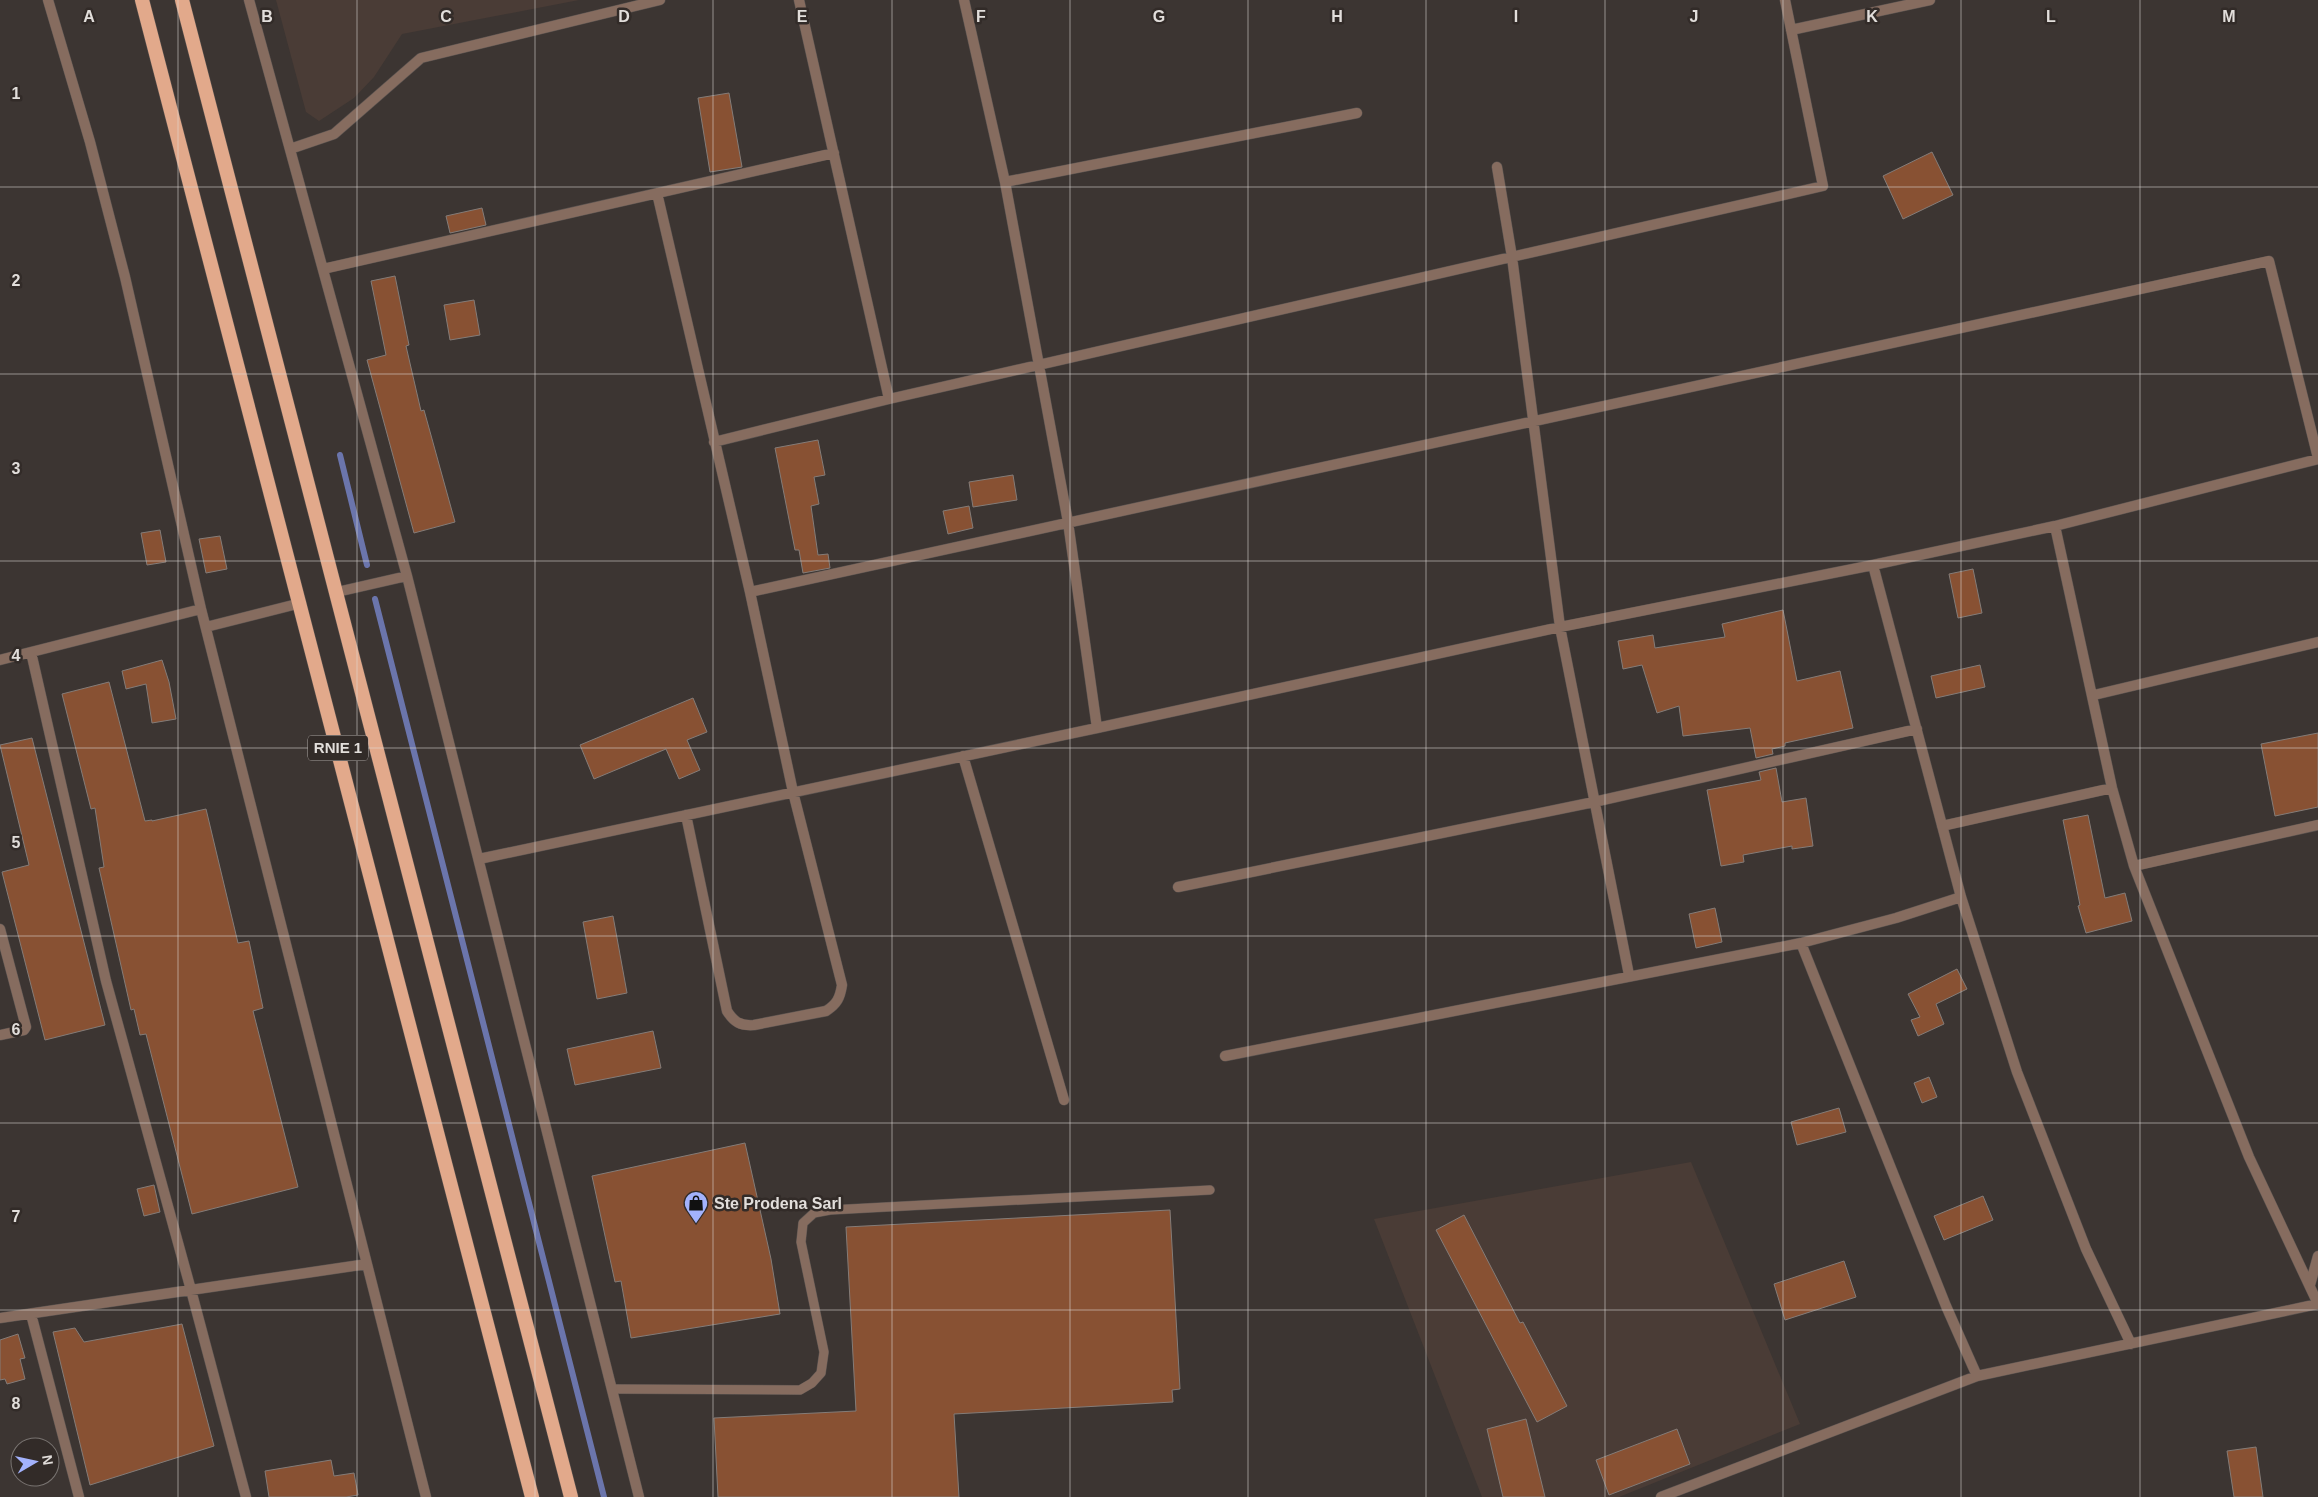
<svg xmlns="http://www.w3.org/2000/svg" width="2318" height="1497" font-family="Helvetica,sans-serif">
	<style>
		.built { fill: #4a3c36 }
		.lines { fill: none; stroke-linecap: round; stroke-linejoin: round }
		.stream { stroke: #6b75ac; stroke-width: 6 }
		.building { fill: #885133; stroke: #847c78 }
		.service-casing { stroke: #5a5350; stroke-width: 10 }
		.minor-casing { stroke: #5a5350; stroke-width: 11 }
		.trunk-casing { stroke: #5a5350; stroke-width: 15 }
		.service { stroke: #866c5f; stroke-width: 9 }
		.minor { stroke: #866c5f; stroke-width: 10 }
		.trunk { stroke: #e2a98b; stroke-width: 14 }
		.grid { fill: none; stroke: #e2dedb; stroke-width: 1; stroke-opacity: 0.55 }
		.labels { text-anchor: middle; stroke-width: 5; stroke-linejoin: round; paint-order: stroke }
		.shield { fill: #322b28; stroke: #ada8a5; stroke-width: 1 }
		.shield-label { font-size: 15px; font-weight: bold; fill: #e2dedb }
		.poi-label { font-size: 16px; font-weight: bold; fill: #e2dedb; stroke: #322b28; text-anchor: start }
		.grid-label { font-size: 16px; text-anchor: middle; font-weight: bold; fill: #e2dedb; stroke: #322b28; stroke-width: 5; stroke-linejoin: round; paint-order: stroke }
	</style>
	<rect width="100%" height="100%" fill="#3c3532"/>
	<path class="built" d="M276,0h303l-177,34 -28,43 -20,21 -35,23 -13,-9z
		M1691,1162l109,262 -181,73h-137l-108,-278z"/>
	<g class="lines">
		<path class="stream" d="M340,455l27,110
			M375,599l229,898"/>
	</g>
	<path class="building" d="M729,93l13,74 -32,5 -12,-74z
		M1932,152l21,43 -50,24 -20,-43z
		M482,208l4,17 -36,8 -4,-17z
		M395,276l14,69 -3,1 15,65 3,-1 31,112 -41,11 -47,-173 19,-5 -15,-74z
		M474,300l6,35 -30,5 -6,-35z
		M818,440l7,35 -11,2 5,27 -8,2 7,49 10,-1 2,14 -27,5 -4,-23h-4l-20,-102z
		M1013,475l4,25 -44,7 -4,-25z
		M969,506l4,22 -25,6 -5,-23z
		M160,530l6,32 -19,3 -6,-32z
		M220,536l7,33 -21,4 -7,-34z
		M1973,569l9,44 -24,5 -9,-44z
		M1783,610l14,71 43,-10 13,57 -68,15v3l-13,3 1,5 -17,4 -6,-30 -67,8 -4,-30 -22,7 -15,-48 -19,4 -5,-28 35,-6 2,13 70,-11 -3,-13z
		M162,660l7,22 7,37 -24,4 -6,-39 -20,5 -4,-18z
		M1980,665l5,22 -49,11 -5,-22z
		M109,682l36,139 7,-1v1l54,-12 32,134 11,-2 14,67 -10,3 45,176 -106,27 -46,-180 -6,1 -6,-26 -3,1 -32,-142 5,-1 -9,-59 -4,1 -29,-115z
		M693,698l14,34 -20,8 13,30 -21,9 -13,-30 -72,30 -14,-34z
		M2318,733v74l-43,9 -14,-72z
		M32,738l73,287 -60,15 -43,-168 27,-7 -29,-120z
		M1776,768l6,34 24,-4 7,48 -21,3v-3l-49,9 1,7 -23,4 -14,-76 54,-10 -2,-8z
		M2088,815l17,83 20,-5 7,28 -46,12 -8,-27 2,-1 -17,-85z
		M1715,908l7,34 -26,6 -7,-34z
		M613,916l14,77 -30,6 -14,-77z
		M1957,969l10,20 -31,15 8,20 -26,12 -7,-16 9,-3 -12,-23z
		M653,1031l8,37 -86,17 -8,-36z
		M1929,1077l8,20 -15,6 -8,-20z
		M1839,1108l7,24 -49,13 -6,-23z
		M745,1143l26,116 9,55 -149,24 -10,-57 -6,1 -23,-106z
		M154,1185l6,27 -16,4 -7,-27z
		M1983,1196l10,24 -49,20 -10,-24z
		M1170,1210l10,179 -8,1 1,12 -219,12 5,83h-241l-4,-79 142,-7 -10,-184z
		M1464,1215l56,108 3,-1 44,84 -30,16 -101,-192z
		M1844,1261l12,36 -71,23 -11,-36z
		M182,1324l32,122 -124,39 -37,-153 22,-4 9,14z
		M18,1334l7,24 -5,1 5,20 -18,5 -2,-5 -5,1v-40z
		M1526,1419l19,78h-42l-16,-68z
		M1677,1429l13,35 -81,31 -13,-35z
		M2256,1447l7,50h-29l-7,-46z
		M331,1460l3,16 20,-3 4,22 -12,2h-77l-4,-26z"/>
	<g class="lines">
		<g class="service-casing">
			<path id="service" d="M612,1389l188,1 12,-7 9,-10 3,-21 -23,-110 2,-19 11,-10 16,-3 380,-20"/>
		</g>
		<g class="minor-casing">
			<path id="minor" d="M48,0l42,142 35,135 76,332 225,888
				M249,0l158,576 232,921
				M799,0l90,399
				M964,0l41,182 63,340 29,206
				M1791,30l139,-30
				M290,149l44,-15 87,-76 239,-58
				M1497,167l15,90 48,370 69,348
				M1005,182l352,-69
				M657,193l93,399 43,200 49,193c-2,13 -5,19 -16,26l-72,14c-14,1 -20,-3 -27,-14l-41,-196
				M323,269l511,-116
				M714,442l175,-43 934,-213 -38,-186
				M2055,526l57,262 22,78 115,291 69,147
				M1873,565l88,332 56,175 69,177 45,95
				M337,592l70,-16
				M750,592l1519,-331 49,197
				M206,627l95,-24
				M31,652l75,329 85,309 55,207
				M0,660l201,-51
				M2094,695l224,-53
				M963,756l101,344
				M1942,826l170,-38
				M479,859l618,-131 463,-101 313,-62 182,-39 263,-67
				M2134,866l184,-41
				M1178,887l416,-85 323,-73
				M0,929l26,98 -2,3 -24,5
				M1801,943l145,363 31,70
				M1225,1056l576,-113 95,-25 65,-21
				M2310,1285l8,-29
				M31,1314l48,183
				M0,1318l367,-54
				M1661,1497l316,-121 341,-72"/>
		</g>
		<g class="trunk-casing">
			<path id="trunk" d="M142,0l390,1497
				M182,0l389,1497"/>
		</g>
		<use href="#service" class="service"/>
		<use href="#minor" class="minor"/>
		<use href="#trunk" class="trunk"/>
	</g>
	<path class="grid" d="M178,0v1497M357,0v1497M535,0v1497M713,0v1497M892,0v1497M1070,0v1497M1248,0v1497M1426,0v1497M1605,0v1497M1783,0v1497M1961,0v1497M2140,0v1497M0,187h2318M0,374h2318M0,561h2318M0,748h2318M0,936h2318M0,1123h2318M0,1310h2318"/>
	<defs>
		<g id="shop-pin" transform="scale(1.25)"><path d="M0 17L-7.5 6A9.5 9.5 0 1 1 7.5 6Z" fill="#a3b2fc" stroke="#322b28"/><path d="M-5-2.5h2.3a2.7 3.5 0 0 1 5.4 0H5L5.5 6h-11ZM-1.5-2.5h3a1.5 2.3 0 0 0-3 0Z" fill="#111"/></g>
	</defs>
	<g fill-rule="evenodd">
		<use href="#shop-pin" x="696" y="1203"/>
	</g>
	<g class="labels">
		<rect class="shield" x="308" y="735.5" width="60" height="25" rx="4"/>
		<g class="shield-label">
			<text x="338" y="753">RNIE 1</text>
		</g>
		<g class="poi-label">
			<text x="714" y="1209">Ste Prodena Sarl</text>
		</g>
	</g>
	<g class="grid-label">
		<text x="89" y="22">A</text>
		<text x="267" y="22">B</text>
		<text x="446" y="22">C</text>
		<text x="624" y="22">D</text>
		<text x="802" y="22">E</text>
		<text x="981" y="22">F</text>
		<text x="1159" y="22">G</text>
		<text x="1337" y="22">H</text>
		<text x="1516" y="22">I</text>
		<text x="1694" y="22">J</text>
		<text x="1872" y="22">K</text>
		<text x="2051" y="22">L</text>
		<text x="2229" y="22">M</text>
		<text x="16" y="99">1</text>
		<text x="16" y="286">2</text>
		<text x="16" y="474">3</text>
		<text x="16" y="661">4</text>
		<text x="16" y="848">5</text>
		<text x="16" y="1035">6</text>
		<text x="16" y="1222">7</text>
		<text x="16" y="1409">8</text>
	</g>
	<g transform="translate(35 1462) rotate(81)"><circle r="24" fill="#322b28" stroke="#787370"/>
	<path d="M0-4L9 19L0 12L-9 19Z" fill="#a3b2fc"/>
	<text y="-8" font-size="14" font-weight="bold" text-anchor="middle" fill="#e2dedb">N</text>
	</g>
</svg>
